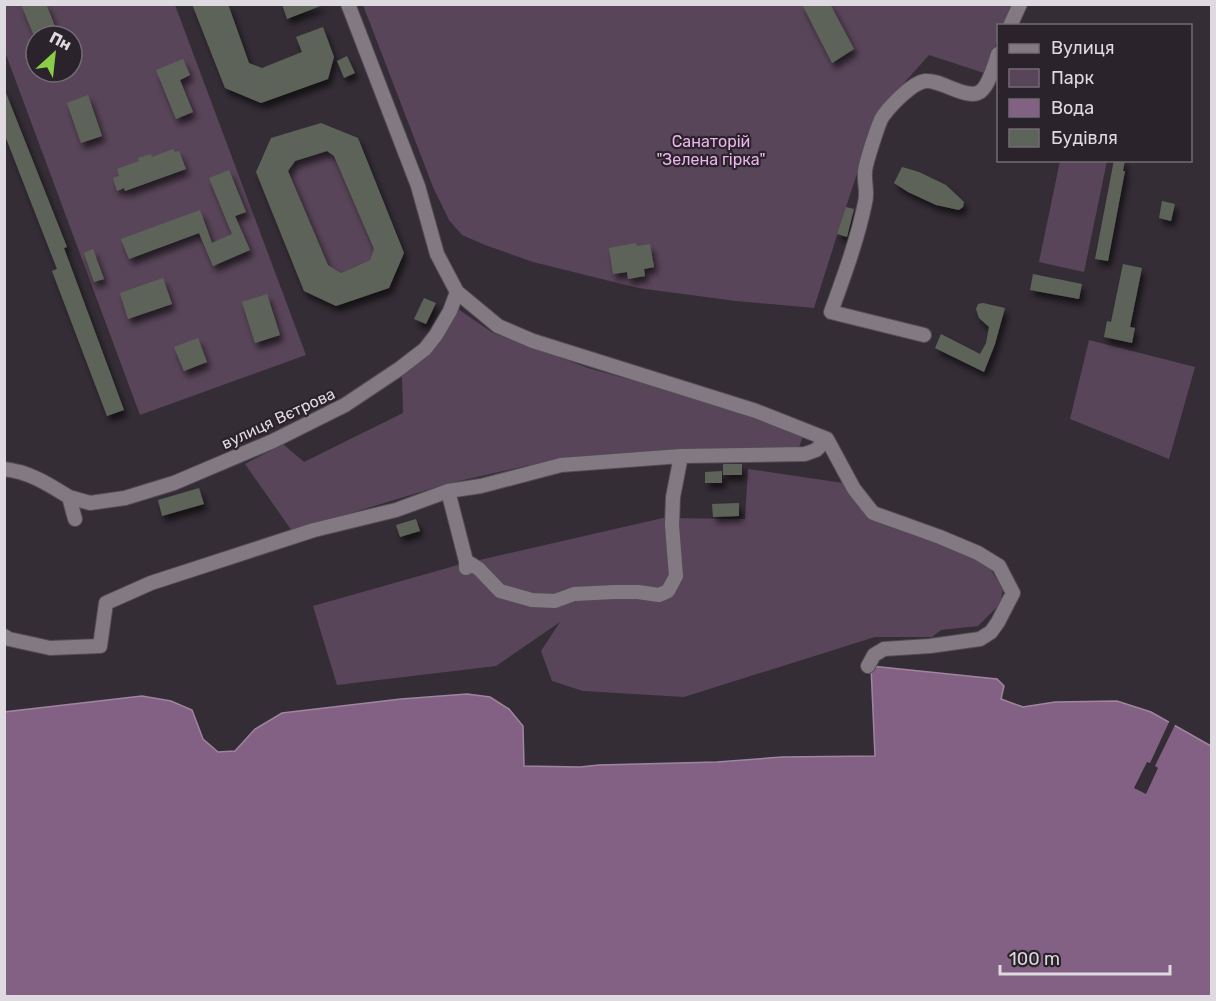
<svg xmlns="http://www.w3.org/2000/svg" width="1216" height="1001" font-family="Rubik,sans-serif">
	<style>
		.green { fill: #594559; fill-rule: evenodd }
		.water { fill: #836184; stroke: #9f859f; stroke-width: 1.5 }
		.pier { fill: #352d36 }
		.building { fill: #5d6459; fill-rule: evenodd; filter: url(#shadow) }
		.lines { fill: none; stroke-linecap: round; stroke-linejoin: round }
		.minor-casing { stroke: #534c53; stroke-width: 16 }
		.minor { stroke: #837983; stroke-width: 14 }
		.labels { text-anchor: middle; stroke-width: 4.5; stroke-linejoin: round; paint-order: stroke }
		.park-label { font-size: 16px; fill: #ecb5ed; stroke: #2b232b }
		.street-label { font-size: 16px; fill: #dfdadf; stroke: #2b232b }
	</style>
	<defs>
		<filter id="shadow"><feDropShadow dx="3.5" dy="6" stdDeviation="3" flood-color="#0009"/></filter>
	</defs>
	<rect width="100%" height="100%" fill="#352d36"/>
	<path class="green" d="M5,5h170l131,350 -166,60 -135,-363zM36,36h36v36h-36z
		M363,5h651l-9,20 -7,1v13l-14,34 -55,-18 -52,58 -31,94 -32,101 -78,-7 -98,-13 -105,-26 -48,-17 -23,-10 -13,-15 -16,-33z
		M327,151l7,5 40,93 -4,11 -29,13 -13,-8 -40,-94 7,-10z
		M1060,161h47l-23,111 -45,-10z
		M458,309l35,24 95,35 183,51 33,15 -5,13 -117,2 -120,9 -112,25 -158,48 -47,-67 38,-20 21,18 99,-49 -1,-38 32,-30z
		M1089,340l106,27 -26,92 -99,-40z
		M748,469l95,14 23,31 97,37 26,16 14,22 -3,15 -22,22 -37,4 -9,7h-57l-191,60 -101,-6 -31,-10 -11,-30 19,-29 -64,44 -159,19 -24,-79 145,-41 205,-47 82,1z"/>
	<path class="water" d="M871,666l126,13 7,7 -3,13 22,8 32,-5 62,-1 34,11 60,34v250h-1206l-1,-284 138,-16 29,5 21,9 11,29 15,13 17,-1 20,-22 27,-16 119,-14 66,-5 23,3 19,12 14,17 1,40 56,1 19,-2 118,-3 65,-5 93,-1z"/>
	<path class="pier" d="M1170,720l6,3 -21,43 3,2 -12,26 -12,-6 13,-26 3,1z"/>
	<path class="building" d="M21,4h25l11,27 -11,5h-12z
		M192,4h36l21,59 13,5 40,-16 -6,-15 27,-10 11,30 -6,22 -67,24 -36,-15z
		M282,4h41v1l-36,14z
		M802,4h28l24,45 -22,14z
		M347,56l8,17 -11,5 -7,-17z
		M183,59l7,16 -10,5 13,32 -17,7 -20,-49z
		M4,88l63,159 -3,1 60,162 -17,6 -55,-145 5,-2 -53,-136z
		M88,95l14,41 -21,7 -14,-40z
		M321,123l37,15 46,115 -15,35 -53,18 -32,-15 -48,-119 15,-34zM327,151l7,5 40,93 -4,11 -29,13 -13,-8 -40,-94 7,-10z
		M173,149l2,3 4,-1 7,18 -61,22 -1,-3 -7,3 -4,-13 6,-2 -2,-7 22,-8 -1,-3 13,-4 1,3z
		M1114,160h11l-2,11h2l-17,90 -13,-2z
		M902,167l17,5 27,13 18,17 -1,5 -4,3 -23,-5 -28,-13 -14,-9z
		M229,170l17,42 -11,4 15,34 -37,16 -14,-33 -70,26 -8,-20 79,-29 12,33 20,-9 -23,-56z
		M1162,201l13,3 -4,17 -12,-3z
		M846,207l8,2 -7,28 -10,-3z
		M636,243l1,3 13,-2 4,23 -10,2 1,7 -17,3 -1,-7 -14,2 -4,-26z
		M93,249l11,30 -10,3 -10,-29z
		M1123,264l19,4 -12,59 5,1 -3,15 -28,-6 3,-16 4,1z
		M1033,274l49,10 -3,15 -49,-9z
		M163,278l9,26 -44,15 -8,-26z
		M267,294l13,41 -25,8 -13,-41z
		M424,298l12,5 -10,21 -12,-5z
		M983,303l22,5 -10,36 -11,28 -49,-24 6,-14 39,20 6,-11 3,-16 -10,-9 -3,-9 2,-5z
		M198,338l9,24 -23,9 -10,-24z
		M723,464h19v11h-19z
		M722,471v12h-17v-11z
		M199,488l5,16 -42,12 -4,-16z
		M739,503v13l-26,1 -1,-13z
		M416,519l4,12 -20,6 -4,-12z"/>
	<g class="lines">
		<g class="minor-casing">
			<path id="minor" d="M348,4l70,182 19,68 20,38 41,34 35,15 223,70 71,28 27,50 19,24 67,24 38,16 21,13 14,27 -15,29 -7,10 -11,7 -50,7 -46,3 -10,6 -6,11
				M1010,26l10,-22
				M924,335l-93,-23c13,-36 26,-71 34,-109 3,-11 -1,-20 0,-31 0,-7 14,-51 18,-56 8,-11 29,-33 42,-35 16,-2 44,21 56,10 8,-6 14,-28 17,-37
				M4,469c26,3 44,15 65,28l6,22
				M448,491l18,70v7
				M69,497l21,6 35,-5 49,-15 99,-42 72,-36 54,-36 26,-20 11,-14 14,-24 7,-19
				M466,561l13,8 21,22 32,9 23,1 19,-7 41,-2h23l21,3 9,-4 8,-15 -4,-51 1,-28 8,-41
				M4,636l5,3 41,9 50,-2 6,-43 45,-20 163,-53 82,-20 52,-19 33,-5 80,-21 120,-9 124,-2 11,-4 11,-11"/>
		</g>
		<use href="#minor" class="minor"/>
	</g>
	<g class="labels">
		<g class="park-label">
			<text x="711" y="147">Санаторій<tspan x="711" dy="18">"Зелена гірка"</tspan></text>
		</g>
		<g class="street-label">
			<text transform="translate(278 418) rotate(-25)" y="6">вулиця Вєтрова</text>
		</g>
	</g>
	<rect width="1216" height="1001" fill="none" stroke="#dfdadf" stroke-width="12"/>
	<rect x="997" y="24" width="195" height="138" fill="#2b232b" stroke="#736c73" stroke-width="1.5"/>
	<rect x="1009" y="44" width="30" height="9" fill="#837983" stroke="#736c73" stroke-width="1.5"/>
	<text x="1051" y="54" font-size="18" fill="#dfdadf">Вулиця</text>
	<rect x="1009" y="69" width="30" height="18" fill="#594559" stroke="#736c73" stroke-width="1.5"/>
	<text x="1051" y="84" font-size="18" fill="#dfdadf">Парк</text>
	<rect x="1009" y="99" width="30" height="18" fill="#836184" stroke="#736c73" stroke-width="1.5"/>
	<text x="1051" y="114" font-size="18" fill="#dfdadf">Вода</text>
	<rect x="1009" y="129" width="30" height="18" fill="#5d6459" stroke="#736c73" stroke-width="1.5"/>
	<text x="1051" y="144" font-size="18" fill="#dfdadf">Будівля</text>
	<g transform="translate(54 54) rotate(27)"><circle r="28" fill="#2b232b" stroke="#736c73" stroke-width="1.5"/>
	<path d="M0-4.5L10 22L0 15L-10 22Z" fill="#8ace48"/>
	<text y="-9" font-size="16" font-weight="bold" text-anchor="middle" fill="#dfdadf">Пн</text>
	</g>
	<path d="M1000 965v9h170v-9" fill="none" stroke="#dfdadf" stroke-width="3"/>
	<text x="1009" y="965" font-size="18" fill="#dfdadf" stroke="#2b232b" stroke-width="4.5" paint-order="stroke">100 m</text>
</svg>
